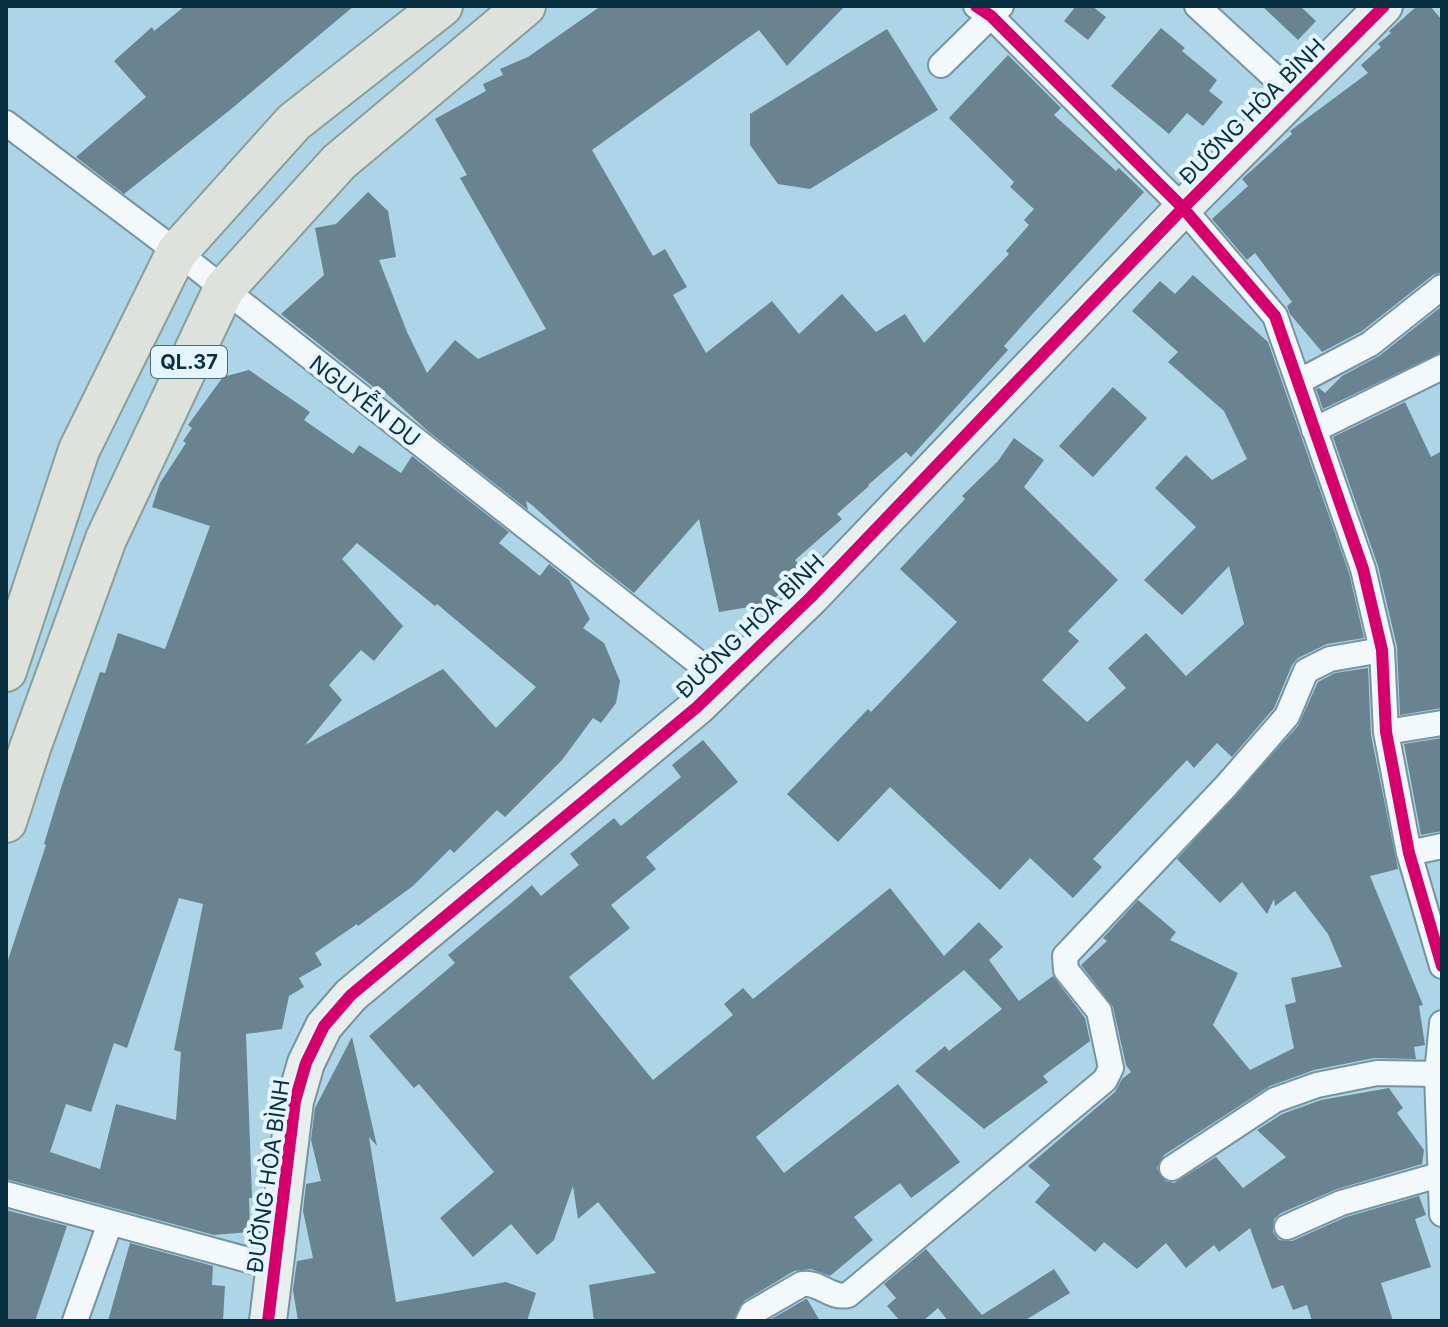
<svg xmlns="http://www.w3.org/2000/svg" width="1448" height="1327" font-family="Inter,sans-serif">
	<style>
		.building { fill: #698390; fill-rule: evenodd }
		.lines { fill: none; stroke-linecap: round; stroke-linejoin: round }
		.street-casing { stroke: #7594a2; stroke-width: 28 }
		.secondary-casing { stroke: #7594a2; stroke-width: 40 }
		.primary-casing { stroke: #8a9e98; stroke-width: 44 }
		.street { stroke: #f3f9fb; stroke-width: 24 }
		.secondary { stroke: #e8eeec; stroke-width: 36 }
		.primary { stroke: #dde2dc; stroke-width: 40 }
		.cycleway-casing { stroke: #e5f5fe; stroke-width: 17 }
		.cycleway { stroke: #d6006c; stroke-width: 12 }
		.labels { text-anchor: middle; stroke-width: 8; stroke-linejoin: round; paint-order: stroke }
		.shield { fill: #e5f5fe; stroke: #4a6b7a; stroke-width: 2 }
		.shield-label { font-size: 20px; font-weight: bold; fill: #083041 }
		.street-label { font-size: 22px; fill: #083041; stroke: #e5f5fe }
	</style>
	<rect width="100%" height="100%" fill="#aed4e7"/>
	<path class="building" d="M185,6h169l-124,104 -106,84 -48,-37 70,-60 -32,-36 38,-34 2,4z
		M601,6h244l-58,60 -28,-36 -167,120 61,106 12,-7 22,38 -14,8 33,58 66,-52 27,33 43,-40 34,38 29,-18 19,29 85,-89 -3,-3 23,-26 -5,-5 10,-11 -24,-22 4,-5 -65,-64 59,-63 53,53 -7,7 62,56 3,-3 25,24 -117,128 -23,26 4,4 -97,107 -5,-5 -38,33 1,1 -32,28 5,5 -47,41 10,13 -38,31 -48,8 -20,-93 -65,74 -38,-30 -64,-58 -6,-4 2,9 -99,-78 -51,-46 -2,3 -95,-75 43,-39 -9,-47 21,-4 32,-32 20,19 8,46 -17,3 28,72 20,41 28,-33 23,19 68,-30 -86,-151 7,-3 -32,-56 51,-28 -3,-7 20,-9 -3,-6 28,-12z
		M1076,6h16l14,11 -18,23 -24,-19z
		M1262,6h38l16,15 -18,19z
		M1417,6h13l12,14v252l-9,3 -71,56 -40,21 -32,-38 -3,-8 5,-4 -37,-49 -8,7 -35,-41 36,-33 -6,-7 50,-45 -2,-3 78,-58 -7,-8 20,-18 -3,-3 13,-11 -2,-2z
		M1161,28l24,20 -3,3 35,29 -8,11 14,11 -20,24 -16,-13 -18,21 -58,-48z
		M887,29l51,81 -128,79 -32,-5 -28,-39v-31z
		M1193,275l75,67 81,231 15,65 -37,6 -29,14 -6,7 -18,43 -42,49 -15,-14 -23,25 -7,-8 -94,99 9,8 -29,31 -43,-40 -30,32 -110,-103 -52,55 -51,-48 81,-85 3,3 86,-90 -57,-53 65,-70 -3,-3 36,-35 16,-23 30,22 -20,27 94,93 -50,51 11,10 -37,39 45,42 39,-34 -18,-20 38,-35 40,43 58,-52 -15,-58 -47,49 -38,-35 52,-53 -41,-39 31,-33 26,25 35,-21 -23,-48 -56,-49 10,-10 -46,-41 28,-30 15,13z
		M1442,306v46l-119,57 -7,-20 3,-1 6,5 17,-17 37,-20z
		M249,370l61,42 -6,8 49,34 6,-9 42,28 11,-17 97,76 -10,11 41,33 9,-12 20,16 21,39 -7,9 21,15 16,38 -4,22 -15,20 -8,-5 -31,42 -57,57 -8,-7 -43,43 -4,-4 -37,37 -55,40 -1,-2 -42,29 7,12 -23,13 5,9 -15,9 -7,33 -36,5 6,164h-3l1,34 -36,3 -208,-56v-213l40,-121 -2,-1 17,-56 39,-116 5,1 13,-40 47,16 45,-123 -58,-19 8,-24 26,-40 -3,-2 9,-13 -4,-3 35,-48zM357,543l78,63 2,-2 99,83 -40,41 -53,-59 -138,76 37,-45 -13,-15 32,-35 13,11 29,-35 -61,-67zM179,898l24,6 -29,146 7,2 -5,68 -60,-16 -16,65 -50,-17 16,-48 25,8 23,-69 13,5z
		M1113,387l34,31 -54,59 -34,-31z
		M1405,402l26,55 11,-6v257l-42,7 -3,-68 -19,-81 -45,-129z
		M1368,668l3,67 27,134 -28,7 53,129 -4,1 6,39 -11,2 2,12 -42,-1 -60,12 -44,16 -106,69 -7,13 8,13 9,2 42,-26 27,31 43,-31 -29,-27 25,-16 39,-14 68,-12 14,20 -6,5 27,37 -2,14 -85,25 -56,24 -7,6 -1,13 6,8 13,1 54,-24 73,-21 7,19 -11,4 16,48 -50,16 12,38h-81l-5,-16 -14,5 -10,-25 -11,4 -22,-61 -31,24 -5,-7 -28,23 -20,-25 -29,26 -33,-27 -9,10 -60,-50 15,-17 -22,-19 87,-74 7,-13 9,-7 -5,-7 -13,-58 -32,-42 26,-24 -4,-3 35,-38 38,32 -6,8 68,33 -25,52 37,45 44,-22 -9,-43 11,-3 -5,-24 51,-11 -14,-33 -33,-43 -20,15 -1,-7 -7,15 -25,-32 -22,21 -43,-44 121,-133 20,-44 17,-9z
		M1442,738v93l-21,4 -17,-91z
		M703,740l35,42 -92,75 10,12 -45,36 19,23 -61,49 84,103 80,-65 -9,-11 19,-16 10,11 137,-111 54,68 35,-34 24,25 -14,13 30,41 34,-25 32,42 5,23 -47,35 5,6 -64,47 -69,-58 30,-25 4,5 53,-42 -38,-39 -208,167 28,36 114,-89 62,78 -49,36 -11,-15 -46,34 19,23 -43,36 -19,-7 -17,2 -50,30 -11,20h-139l-5,-36 67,-12 -58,-71 -20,17 -5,-33 -19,54 -17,15 -26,-31 -38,33 -33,-39 54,-46 -75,-88 -5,4 -45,-52 86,-73 -7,-8 63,-52 21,-18 9,11 38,-31 -9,-11 44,-36 7,8 60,-49 -9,-12z
		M352,1037l25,109 -8,-9 27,165 110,-20 30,11 -9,28h-229l-5,-31 4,-29 16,-3 -10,-47 3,-27 15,-3 -10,-41 4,-32z
		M6,1210l61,16 -32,95h-29z
		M130,1243l83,23 -1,19 13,1 -2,35h-115z
		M926,1249l56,66 72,-46 16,24 -46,28h-76l-10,-13 -15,13h-23l-13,-15 9,-8 -12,-14z
		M807,1299l13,22h-52l38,-22z"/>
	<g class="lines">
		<g class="street-casing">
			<path id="street" d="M976,6l15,10 192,192 92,108 88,253 19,81 4,82 23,121 33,113
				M1197,6l98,90
				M941,65l60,-59
				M6,123l171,129 546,430
				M1298,382l72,-38 72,-57
				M1314,430l128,-63
				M1386,732l56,-9
				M1409,853l33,-7
				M1442,1023l-5,51 5,140
				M1172,1168l103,-68 42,-15 60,-12 65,1
				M6,1194l268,73
				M1287,1227l54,-24 98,-28
				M75,1321l35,-98
				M748,1321l4,-8 50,-29c17,-3 28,15 46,11l257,-215 6,-12 -12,-57 -33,-41 -1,-14 162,-171 60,-69 19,-45 24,-12 52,-9"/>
		</g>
		<g class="secondary-casing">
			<path id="secondary" d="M268,1321l27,-220 11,-38 18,-37 27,-31 346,-288 114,-110 372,-389 201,-202"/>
		</g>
		<g class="primary-casing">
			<path id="primary" d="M6,671l73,-221 98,-198 117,-130 148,-116
				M6,822l24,-74 76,-209 118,-250 115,-127 186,-156"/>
		</g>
		<use href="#street" class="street"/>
		<use href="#secondary" class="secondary"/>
		<use href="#primary" class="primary"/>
		<g class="cycleway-casing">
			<path id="cycleway" d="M976,6l15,10 192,192 92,108 88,253 19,81 4,82 23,121 33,113
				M268,1321l27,-220 11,-38 18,-37 27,-31 346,-288 114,-110 372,-389 201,-202"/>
		</g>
		<use href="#cycleway" class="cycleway"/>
	</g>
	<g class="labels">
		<rect class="shield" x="151" y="346" width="76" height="32" rx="6"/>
		<g class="shield-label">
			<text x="189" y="369">QL.37</text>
		</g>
		<g class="street-label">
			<text transform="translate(1252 111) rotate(-45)" y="8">ĐƯỜNG HÒA BÌNH</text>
			<text transform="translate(365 401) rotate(38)" y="8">NGUYỄN DU</text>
			<text transform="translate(750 626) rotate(-44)" y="8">ĐƯỜNG HÒA BÌNH</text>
			<text transform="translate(268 1176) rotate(-82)" y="8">ĐƯỜNG HÒA BÌNH</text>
		</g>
	</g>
	<rect width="1448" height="1327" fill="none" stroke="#083041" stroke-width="16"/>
</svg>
